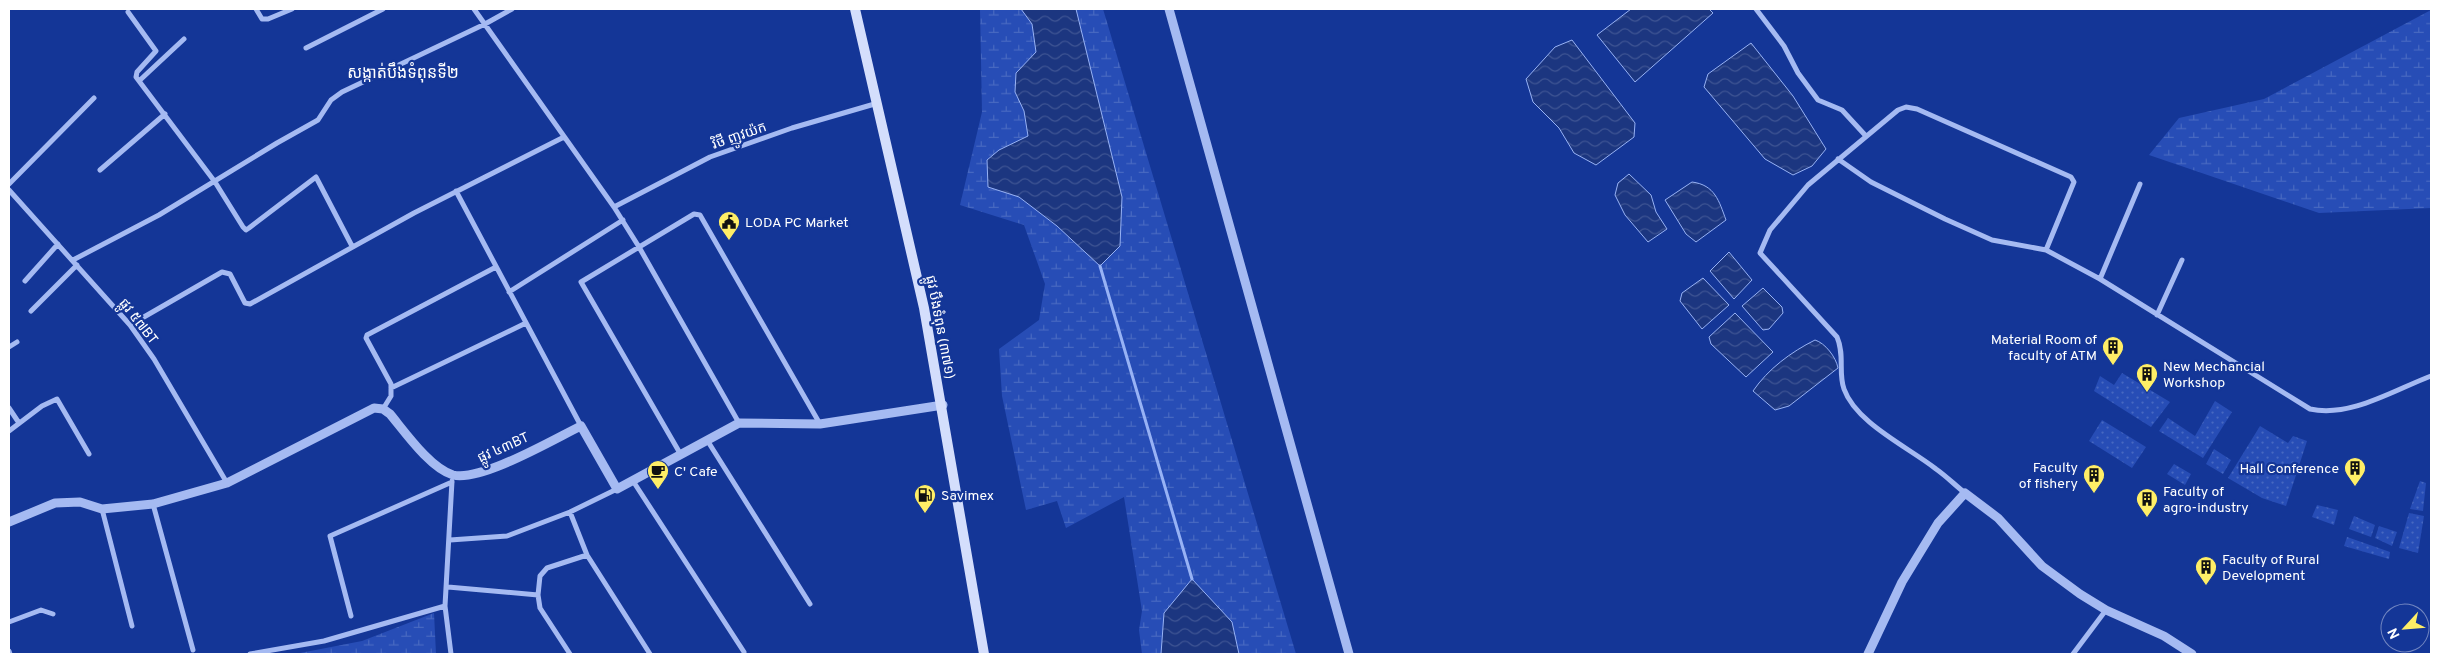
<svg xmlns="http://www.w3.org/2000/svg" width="2440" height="663" font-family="Overpass,'Noto Sans Khmer',sans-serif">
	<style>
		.wetland { fill: url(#wetland-marsh) }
		.garden { fill: url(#garden-dots) }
		.water { fill: url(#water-waves); stroke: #97b2f5 }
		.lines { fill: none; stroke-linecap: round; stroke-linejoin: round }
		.stream { stroke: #97b2f5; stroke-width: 3 }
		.minor { stroke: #a5baf2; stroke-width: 5 }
		.tertiary { stroke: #a5baf2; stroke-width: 9 }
		.secondary { stroke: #d4defc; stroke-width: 10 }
		.labels { text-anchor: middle; stroke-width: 4.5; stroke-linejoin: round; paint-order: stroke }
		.street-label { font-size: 14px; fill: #fff; stroke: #143697 }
		.poi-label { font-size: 14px; fill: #fff; stroke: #143697; text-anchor: start }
		.quarter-label { font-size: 16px; fill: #fff; stroke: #143697 }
	</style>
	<defs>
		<pattern id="wetland-marsh" width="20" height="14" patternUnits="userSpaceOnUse" patternTransform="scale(1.25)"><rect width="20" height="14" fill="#274db6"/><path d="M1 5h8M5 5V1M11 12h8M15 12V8" fill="none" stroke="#4768c1"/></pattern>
		<pattern id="garden-dots" width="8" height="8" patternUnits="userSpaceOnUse" patternTransform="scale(1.25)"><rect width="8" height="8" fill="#274db6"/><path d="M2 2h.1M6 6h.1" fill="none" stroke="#4768c1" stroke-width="1.8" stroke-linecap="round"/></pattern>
		<pattern id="water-waves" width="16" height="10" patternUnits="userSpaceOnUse" patternTransform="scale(1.25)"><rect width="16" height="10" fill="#1c3680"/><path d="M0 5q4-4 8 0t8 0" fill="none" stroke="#3e5493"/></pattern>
	</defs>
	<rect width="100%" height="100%" fill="#143697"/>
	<path class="wetland" d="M980,9h123l193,645h-154l-3,-24 3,-19 -18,-114 -58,31 -9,-27 -31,9 -24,-114 -3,-47 40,-29 6,-36 -21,-59 -64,-20 22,-93z
		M2431,10v198l-112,5 -170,-58 30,-37 85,-19z
		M434,613l2,41h-141l67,-13z"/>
	<path class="garden" d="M2122,373l48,29 -19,25 -57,-36 6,-15 14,9z
		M2215,401l17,11 -29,46 -44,-27 9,-13 27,18z
		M2102,420l44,27 -14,21 -43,-27z
		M2260,426l28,17 5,-7 14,5 -21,65 -24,-8 -34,-20z
		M2214,449l17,11 -8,14 -17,-10z
		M2174,464l17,10 -6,11 -18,-11z
		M2420,481l6,2 -3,28 -13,-2z
		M2317,505l21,5 -4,15 -22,-8z
		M2409,513l15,3 -6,37 -19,-5z
		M2354,516l21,9 -4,12 -22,-8z
		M2379,526l18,6 -5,14 -17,-8z
		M2347,537l43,15 -1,7 -45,-13z"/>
	<path class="water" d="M1021,9h55l46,188 -2,49 -20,20 -43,-40 -38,-29 -31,-10 -1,-27 12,-10 29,-14 -4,-25 -9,-19 1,-19 20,-21 -4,-28z
		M1631,9h78l4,4 -78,69 -38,-47z
		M1572,40l63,83 -1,14 -38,28 -22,-12 -15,-25 -26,-26 -7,-23 29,-32z
		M1751,43l42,53 33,53 -14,17 -19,9 -28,-16 -61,-72 4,-13z
		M1629,174l22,21 5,17 11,17 -19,13 -23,-27 -10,-20 3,-12z
		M1692,182c23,3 27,19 34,38l-30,22 -10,-8 -21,-34z
		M1729,252l23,28 -18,19 -24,-28z
		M1703,278l26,27 -27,24 -22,-28 2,-8z
		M1763,288l19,19 1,6 -14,16 -6,1 -21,-24z
		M1735,313l38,39 -27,25 -35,-33 -2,-7z
		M1815,340c10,3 21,17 23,28l-49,38 -14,4 -22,-19c15,-22 38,-39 62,-51z
		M1192,579l40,43 7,32h-78l3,-41z"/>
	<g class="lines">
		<path class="stream" d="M1100,266l92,313"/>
		<path class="minor" d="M256,9l6,10h6l24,-10
			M474,9l140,198 25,40 100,176
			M1756,9l28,37 14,27 20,27 24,10 23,25
			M128,12l28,39 -19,21 -1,5 79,105 28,45 3,3 3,-2 67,-51 36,69
			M306,48l77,-39
			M139,81l45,-42
			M1838,159l33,23 74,37 47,21 54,10 54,29 210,130c40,9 84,-19 121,-33
			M100,170l65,-56
			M9,184l85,-86
			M9,190l121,135 24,34 73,124
			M456,191l125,235
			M614,207l96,-50 82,-29 86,-25
			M73,260l86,-45 118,-72 41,-23 13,-20 11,-8 143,-68 27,-15
			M2100,279l40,-95
			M25,281l33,-37
			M509,292l114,-72
			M31,311l46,-46
			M2157,315l25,-55
			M130,325l92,-53 8,2 15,29 5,1 164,-91 150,-76
			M9,347l8,-5
			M391,388l135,-65
			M9,408l10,15
			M383,409l8,-13v-12l-25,-46 1,-3 129,-68
			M9,431l33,-25 15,-7 32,55
			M707,440l103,164
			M681,455l-100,-173 113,-68 6,1 120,209
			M633,481l111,171
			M1965,493c-10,-8 -19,-17 -29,-24 -28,-22 -80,-46 -92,-80 -6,-16 1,-34 -7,-52l-77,-84 10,-23 38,-45 90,-75 8,-3 11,2 154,68 3,5 -28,68
			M153,504l40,146
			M102,509l30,117
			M570,512l17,43 63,99
			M450,540l57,-4 63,-24 47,-23
			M448,587l90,8
			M351,616l-21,-80 122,-54
			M9,622l32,-12 12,4
			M9,651l1,3
			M250,654l74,-13 121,-35
			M451,654l-6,-48 7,-125
			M570,654l-30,-46 -2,-13 2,-19 7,-8 40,-13
			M2073,654l33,-44"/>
		<path class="tertiary" d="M1169,9l180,645
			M9,522l46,-19 25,-1 22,7 51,-5 74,-21 147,-75 9,1 7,5c15,18 40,54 63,61 28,7 101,-36 128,-49l36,63 122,-66 81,1 123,-19
			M1868,654l34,-72 36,-59 27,-30 33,25 44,48 38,28 26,16 58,26 28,18"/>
		<path class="secondary" d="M855,9l69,299 60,346"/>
	</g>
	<defs>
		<g id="civic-pin" transform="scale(1.125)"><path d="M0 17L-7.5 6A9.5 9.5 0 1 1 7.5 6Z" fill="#fe6" stroke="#143697"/><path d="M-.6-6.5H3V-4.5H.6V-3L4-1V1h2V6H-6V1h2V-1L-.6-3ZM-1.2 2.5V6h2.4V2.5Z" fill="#111"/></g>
		<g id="building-pin" transform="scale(1.125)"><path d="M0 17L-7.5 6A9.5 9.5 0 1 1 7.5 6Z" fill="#fe6" stroke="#143697"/><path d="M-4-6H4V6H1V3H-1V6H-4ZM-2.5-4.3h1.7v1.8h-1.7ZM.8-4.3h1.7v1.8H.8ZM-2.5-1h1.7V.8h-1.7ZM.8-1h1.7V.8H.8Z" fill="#111"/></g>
		<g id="cafe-pin" transform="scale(1.125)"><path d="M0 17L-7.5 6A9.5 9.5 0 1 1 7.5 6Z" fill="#fe6" stroke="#143697"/><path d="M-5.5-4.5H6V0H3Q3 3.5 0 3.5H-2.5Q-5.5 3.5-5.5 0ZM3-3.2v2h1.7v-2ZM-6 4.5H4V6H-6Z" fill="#111"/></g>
		<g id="fuel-pin" transform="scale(1.125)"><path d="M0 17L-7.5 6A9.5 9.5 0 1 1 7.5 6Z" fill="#fe6" stroke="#143697"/><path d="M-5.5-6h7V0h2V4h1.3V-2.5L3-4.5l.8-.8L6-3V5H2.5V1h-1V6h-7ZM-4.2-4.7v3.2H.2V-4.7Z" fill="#111"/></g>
	</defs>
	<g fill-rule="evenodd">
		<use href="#civic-pin" x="729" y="222"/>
		<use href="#building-pin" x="2113" y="347"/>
		<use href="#building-pin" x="2147" y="374"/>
		<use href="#building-pin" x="2355" y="468"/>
		<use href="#cafe-pin" x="658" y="471"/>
		<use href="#building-pin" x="2094" y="475"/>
		<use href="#fuel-pin" x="925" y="495"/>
		<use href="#building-pin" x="2147" y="499"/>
		<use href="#building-pin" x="2206" y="567"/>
	</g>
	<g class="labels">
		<g class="street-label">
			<text transform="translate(739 135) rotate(-19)" y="5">វិថី ញូវយ៉ក</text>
			<text transform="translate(139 321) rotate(52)" y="5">ផ្លូវ ៥៧BT</text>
			<text transform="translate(941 327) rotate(79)" y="5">ផ្លូវ បឹងទំពុន (៣៧១)</text>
			<text transform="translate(503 447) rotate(-24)" y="5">ផ្លូវ ៤៣BT</text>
		</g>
		<g class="poi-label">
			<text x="745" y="227">LODA PC Market</text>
			<text x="2097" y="344" text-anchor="end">Material Room of<tspan x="2097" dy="16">faculty of ATM</tspan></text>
			<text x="2163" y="371">New Mechancial<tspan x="2163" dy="16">Workshop</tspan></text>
			<text x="2078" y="472" text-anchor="end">Faculty<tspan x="2078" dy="16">of fishery</tspan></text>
			<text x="2339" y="473" text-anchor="end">Hall Conference</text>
			<text x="674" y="476">C' Cafe</text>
			<text x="2163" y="496">Faculty of<tspan x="2163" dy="16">agro-industry</tspan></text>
			<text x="941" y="500">Savimex</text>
			<text x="2222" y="564">Faculty of Rural<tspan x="2222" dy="16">Development</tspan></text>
		</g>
		<g class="quarter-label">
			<text x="403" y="78">សង្កាត់បឹងទំពុនទី២</text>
		</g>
	</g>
	<rect width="2440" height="663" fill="none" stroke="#ffffff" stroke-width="20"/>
	<g transform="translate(2405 628) rotate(244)"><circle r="24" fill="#143697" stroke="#7286c1"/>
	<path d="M0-4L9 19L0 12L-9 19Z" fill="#ffee66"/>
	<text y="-8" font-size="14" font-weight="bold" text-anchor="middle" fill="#ffffff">N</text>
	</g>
</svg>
